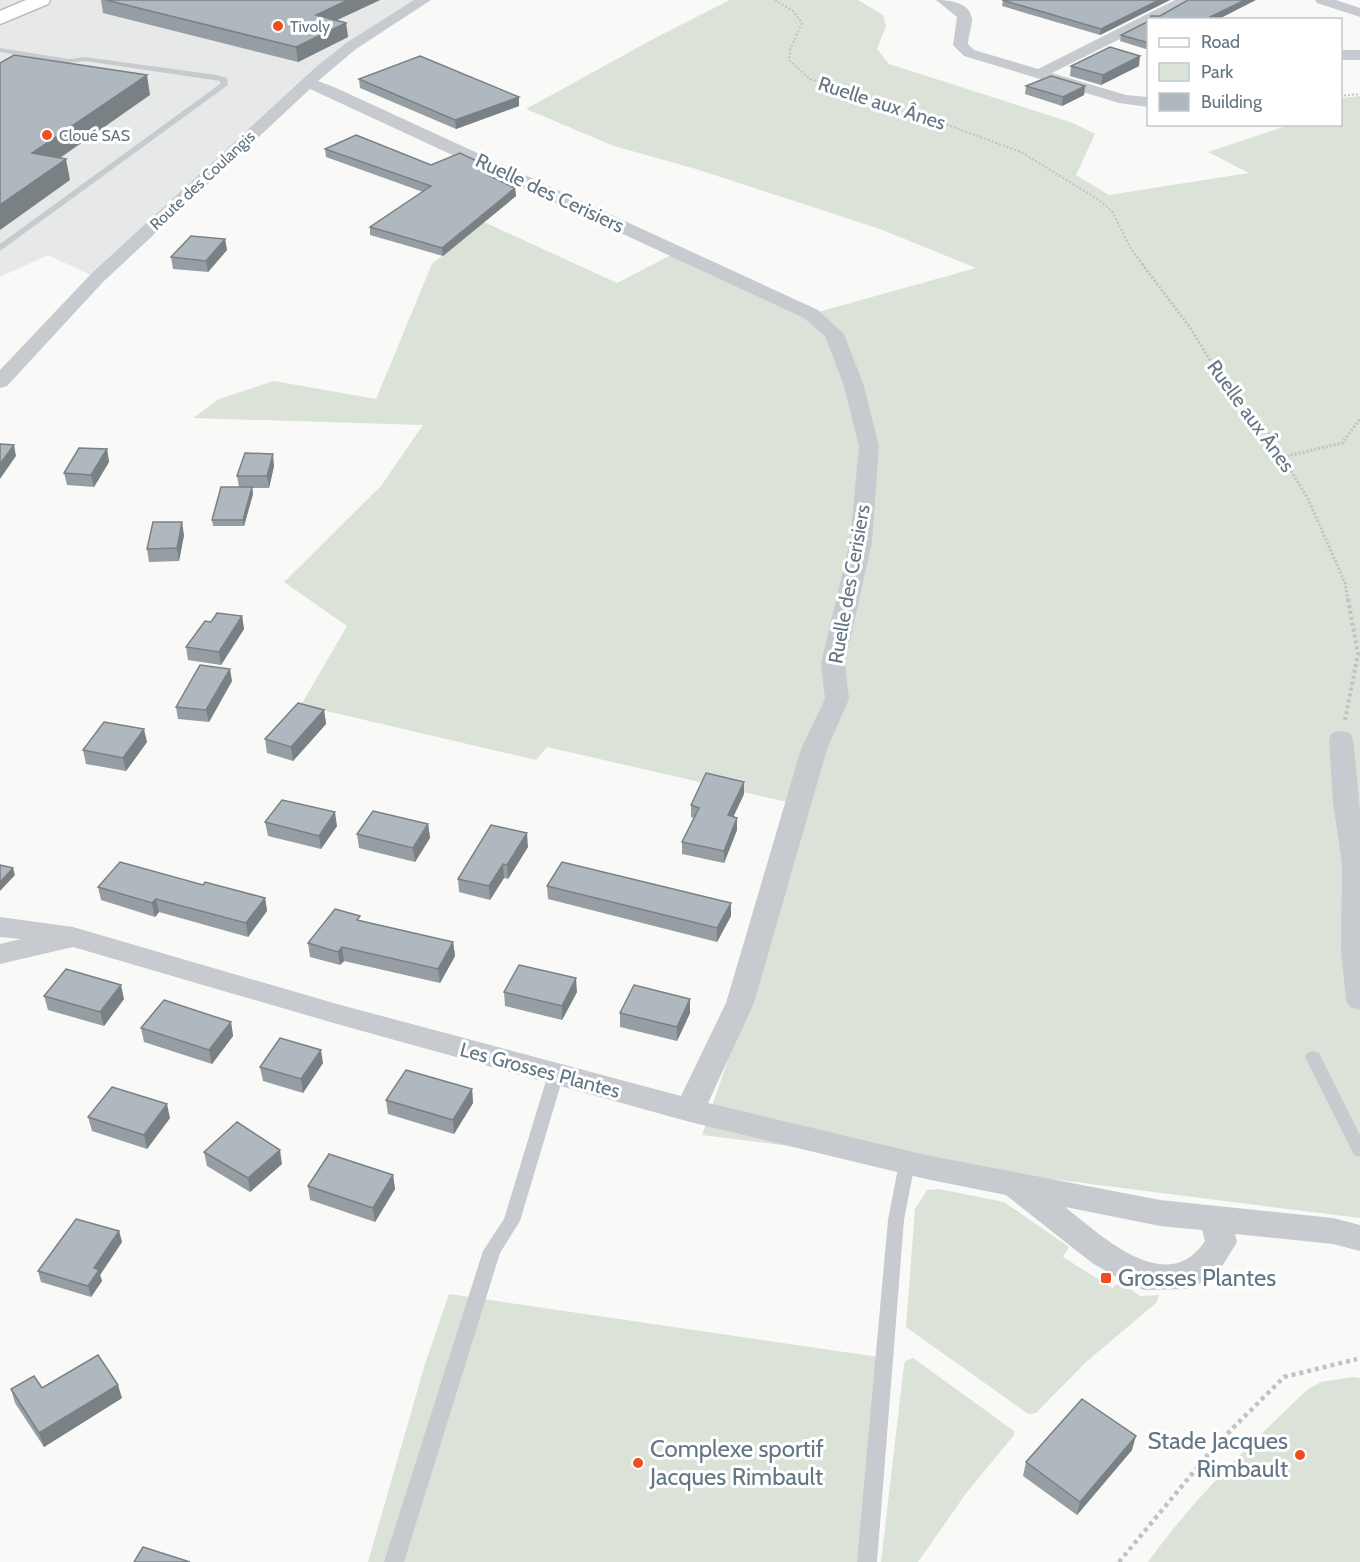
<svg xmlns="http://www.w3.org/2000/svg" width="1360" height="1562" viewBox="0 0 1360 1562" font-family="Cabin,sans-serif">
<style>
.built{fill:#e7e8e8}
.green{fill:#dbe2d7}
.lines{fill:none;stroke-linecap:round;stroke-linejoin:round}
.secondary-casing{stroke:#b9bfc3;stroke-width:3}
.path-far3{stroke:#c0c3c5;stroke-width:2;stroke-dasharray:2 2;stroke-linecap:butt}
.path-far2{stroke:#c0c3c5;stroke-width:3;stroke-dasharray:2 2;stroke-linecap:butt}
.path-far1{stroke:#c0c3c5;stroke-width:4;stroke-dasharray:3 3;stroke-linecap:butt}
.path{stroke:#c0c3c5;stroke-width:4.5;stroke-dasharray:4 4;stroke-linecap:butt}
.service{fill:#c7cbcf;fill-rule:evenodd}
.minor{fill:#c7cbcf;fill-rule:evenodd}
.secondary{fill:#fff;fill-rule:evenodd}
.wall{fill:#969ea3}
.shaded-wall{fill:#7a8185}
.building{fill:#afb8be;stroke:#7a8185;stroke-width:1.5}
.poi-dot{fill:#f04d20;stroke:#fff;stroke-width:2}
.labels{text-anchor:middle;stroke-width:6;stroke-linejoin:round;paint-order:stroke}
.far-poi-label{font-size:16px;fill:#627684;stroke:#fff;text-anchor:start}
.far-street-label{font-size:16px;fill:#627684;stroke:#fff}
.street-label{font-size:20px;fill:#627684;stroke:#fff}
.near-poi-label{font-size:24px;fill:#627684;stroke:#fff;text-anchor:start}
</style>
<rect width="100%" height="100%" fill="#f9f9f7"/>
<polygon class="built" points="0,0 424,0 351,46 97,278 48,255 0,277"/>
<g class="green">
<polygon points="730,0 858,0 883,15 886,26 877,49 889,64 1073,123 1095,134 1076,175 1109,195 1249,173 1208,152 1289,125 1340,124 1341,98 1360,96 1360,1218 702,1135 773,930 809,807 547,747 536,760 301,705 347,626 284,582 381,486 423,425 193,418 219,399 274,381 376,399 432,264 484,222 617,283 677,252 811,314 976,268 880,229 696,169 614,146 526,109 655,38"/>
<polygon points="939,1189 1004,1202 1069,1247 1063,1257 1112,1288 1120,1282 1140,1296 1159,1295 1156,1303 1086,1362 1036,1413 1028,1414 906,1327 915,1209 927,1190"/>
<polygon points="449,1294 892,1359 867,1562 368,1562 425,1364"/>
<polygon points="913,1358 1014,1431 1014,1435 967,1492 918,1562 881,1562 904,1365 905,1361"/>
<path d="M1353,1377L1360,1378V1562H1148C1194,1498 1250,1444 1307,1390L1321,1382Z"/>
</g>
<g class="lines">
<defs>
<polygon id="secondary" points="26,0 50,0 48,4 0,24 0,11"/>
</defs>
<use href="#secondary" class="secondary-casing"/>
<g class="path-far3">
<polyline points="775,0 793,11 802,23 790,50 789,60 810,79 896,106 1021,152 1096,198 1112,211 1131,249 1143,265"/>
<polyline points="1340,96 1360,94"/>
</g>
<g class="path-far2">
<polyline points="1142,264 1191,329 1234,399 1269,434 1308,499 1345,583 1348,600"/>
<polyline points="1283,457 1342,443 1360,419"/>
</g>
<polyline class="path-far1" points="1345,720 1358,654 1348,599"/>
<polyline class="path" points="1119,1562 1216,1445 1284,1377 1357,1359"/>
<g class="service">
<polygon points="0,48 69,59 85,57 217,75 227,78 228,85 0,251 0,244 220,84 220,81 85,61 69,63 0,52"/>
<polygon points="1313,1051 1319,1053 1360,1135 1360,1157 1354,1155 1305,1057 1307,1053"/>
<polygon points="556,1068 562,1070 564,1074 520,1221 500,1253 404,1562 384,1562 483,1251 504,1219 548,1074 550,1070"/>
<polygon points="907,1157 913,1158 915,1163 904,1220 877,1562 857,1562 888,1220 899,1163 901,1158"/>
</g>
<g class="minor">
<path d="M414,0H431L356,49L318,81L334,87L818,310L844,334L864,386L879,446L872,542L845,663L849,699L827,749L754,1003L708,1103L926,1155L1160,1200L1333,1218L1360,1225V1251L1333,1244L1235,1234L1237,1242L1218,1273L1197,1285L1185,1289L1144,1290L1132,1286L1092,1263L1006,1195L926,1179L690,1122L337,1024L73,947L0,964V944L21,939L0,937V917L73,927L337,1004L681,1096L726,1003L801,749L825,699L821,663L850,542L859,446L844,386L825,336L804,318L310,89L103,282L7,386L0,388V370L91,274L316,67L346,43ZM1065,1207L1160,1226L1202,1230L1205,1241C1167,1299 1101,1235 1065,1207Z"/>
<path d="M936,0C949,0 970,2 972,19C972,27 968,36 968,44L974,50L1038,69L1175,0H1193L1158,20H1148V25L1052,73L1126,95L1148,97V107L1119,103L964,56L953,45L957,17Z"/>
<polygon points="1315,0 1336,0 1360,8 1360,17 1317,3"/>
<rect x="1340" y="50" width="20" height="10"/>
<polygon points="1341,731 1350,733 1353,739 1360,810 1360,1010 1350,1007 1346,1000 1341,950 1342,864 1333,803 1329,739 1332,733"/>
</g>
<use href="#secondary" class="secondary"/>
</g>
<g class="wall">
<polygon points="101,0 380,0 337,20 346,23 348,37 298,62 103,13"/>
<polygon points="1003,0 1170,0 1100,35 1002,6"/>
<polygon points="1149,21 1149,50 1120,41 1121,35"/>
<polygon points="1071,66 1139,66 1101,85 1070,76"/>
<polygon points="359,79 519,97 519,106 456,129 360,88"/>
<polygon points="1026,86 1085,86 1084,95 1062,106 1025,94"/>
<polygon points="325,149 431,165 499,179 498,179 515,188 516,196 443,256 370,235 370,227 423,192 326,157"/>
<polygon points="225,239 227,250 208,272 173,269 171,257"/>
<polygon points="107,449 109,462 94,487 67,485 64,473"/>
<polygon points="274,466 269,488 252,488 253,494 244,526 213,526 212,520 239,487 237,476"/>
<polygon points="184,535 179,561 149,562 147,549"/>
<polygon points="242,616 244,629 221,665 188,660 186,647 211,622"/>
<polygon points="232,681 209,722 178,719 176,707"/>
<polygon points="324,710 326,724 293,761 267,753 265,739"/>
<polygon points="147,742 126,771 86,764 83,750"/>
<polygon points="744,782 744,794 733,817 737,818 737,830 724,863 682,854 682,842 694,818 691,817 691,805"/>
<polygon points="265,822 337,826 321,849 268,836"/>
<polygon points="428,824 430,838 415,862 359,848 357,834"/>
<polygon points="528,847 508,879 504,878 490,900 459,892 458,879"/>
<polygon points="203,885 265,898 267,911 248,937 159,912 155,917 101,900 98,887"/>
<polygon points="547,886 731,916 717,942 548,899"/>
<polygon points="361,921 453,942 455,956 440,983 344,961 340,965 310,957 308,943"/>
<polygon points="504,992 577,992 562,1020 505,1006"/>
<polygon points="44,996 124,999 104,1026 48,1010"/>
<polygon points="620,1013 690,1013 677,1041 620,1027"/>
<polygon points="231,1022 233,1036 212,1064 144,1042 141,1028"/>
<polygon points="323,1063 303,1093 263,1081 260,1067"/>
<polygon points="472,1089 473,1103 454,1134 388,1114 386,1100"/>
<polygon points="88,1117 170,1118 147,1149 92,1131"/>
<polygon points="204,1152 282,1164 250,1192 207,1166"/>
<polygon points="393,1175 395,1189 375,1222 310,1200 308,1186"/>
<polygon points="119,1231 122,1242 100,1275 102,1281 91,1297 41,1282 38,1271"/>
<polygon points="42,1388 122,1398 44,1447 15,1403 11,1389"/>
<polygon points="1132,1450 1077,1515 1023,1476 1026,1462"/>
</g>
<g class="shaded-wall">
<polygon points="348,0 380,0 318,29 316,15"/>
<polygon points="1159,0 1170,0 1100,35 1101,29"/>
<polygon points="1245,0 1256,0 1217,20 1210,20 1210,17"/>
<polygon points="346,23 348,37 298,62 296,47"/>
<polygon points="1140,56 1139,66 1101,85 1103,75"/>
<polygon points="147,75 150,95 37,174 32,153"/>
<polygon points="1085,86 1084,95 1062,106 1063,97"/>
<polygon points="519,97 519,106 456,129 455,120"/>
<polygon points="66,159 70,180 0,230 0,205"/>
<polygon points="498,171 499,179 489,183 488,175"/>
<polygon points="515,188 516,196 443,256 442,248"/>
<polygon points="225,239 227,250 208,272 206,261"/>
<polygon points="14,445 16,456 0,479 0,464"/>
<polygon points="107,449 109,462 94,487 91,475"/>
<polygon points="273,454 274,466 269,488 267,476"/>
<polygon points="252,487 253,494 244,526 243,520"/>
<polygon points="182,522 184,535 179,561 177,548"/>
<polygon points="242,616 244,629 221,665 219,652"/>
<polygon points="230,669 232,681 209,722 206,710"/>
<polygon points="324,710 326,724 293,761 291,747"/>
<polygon points="144,729 147,742 126,771 123,758"/>
<polygon points="744,782 744,794 728,828 728,815"/>
<polygon points="335,812 337,826 321,849 319,836"/>
<polygon points="737,818 737,830 724,863 724,851"/>
<polygon points="428,824 430,838 415,862 413,848"/>
<polygon points="527,833 528,847 508,879 507,865"/>
<polygon points="503,864 504,878 490,900 489,886"/>
<polygon points="13,868 15,875 0,891 0,882"/>
<polygon points="265,898 267,911 248,937 246,923"/>
<polygon points="156,899 159,912 155,917 152,903"/>
<polygon points="731,903 731,916 717,942 717,928"/>
<polygon points="453,942 455,956 440,983 438,969"/>
<polygon points="342,947 344,961 340,965 338,952"/>
<polygon points="576,978 577,992 562,1020 562,1006"/>
<polygon points="121,985 124,999 104,1026 100,1012"/>
<polygon points="690,999 690,1013 677,1041 677,1027"/>
<polygon points="231,1022 233,1036 212,1064 209,1050"/>
<polygon points="321,1050 323,1063 303,1093 301,1079"/>
<polygon points="472,1089 473,1103 454,1134 453,1120"/>
<polygon points="167,1104 170,1118 147,1149 144,1135"/>
<polygon points="280,1150 282,1164 250,1192 248,1178"/>
<polygon points="393,1175 395,1189 375,1222 373,1208"/>
<polygon points="119,1231 122,1242 100,1275 102,1281 91,1297 88,1286 94,1268"/>
<polygon points="118,1385 122,1398 44,1447 39,1433"/>
<polygon points="1136,1436 1132,1450 1077,1515 1080,1502"/>
</g>
<g class="building">
<polygon points="106,0 348,0 316,15 346,23 296,47"/>
<polygon points="1002,0 1159,0 1101,29"/>
<polygon points="1188,0 1245,0 1210,17 1212,19 1211,20 1150,20 1151,16 1160,16"/>
<polygon points="1149,21 1149,43 1121,35"/>
<polygon points="1110,47 1140,56 1103,75 1071,66"/>
<polygon points="14,55 147,75 32,153 66,159 0,205 0,63"/>
<polygon points="420,56 519,97 455,120 359,79"/>
<polygon points="1051,76 1085,86 1063,97 1026,86"/>
<polygon points="356,135 431,165 460,153 498,171 488,175 515,188 442,248 370,227 431,186 325,149"/>
<polygon points="191,236 225,239 206,261 171,257"/>
<polygon points="0,444 14,445 0,464"/>
<polygon points="79,448 107,449 91,475 64,473"/>
<polygon points="245,453 273,454 267,476 237,476"/>
<polygon points="221,487 252,487 243,520 212,520"/>
<polygon points="153,522 182,522 177,548 147,549"/>
<polygon points="217,613 242,616 219,652 186,647 205,621 211,622"/>
<polygon points="200,665 230,669 206,710 176,707"/>
<polygon points="298,703 324,710 291,747 265,739"/>
<polygon points="104,722 144,729 123,758 83,750"/>
<polygon points="706,773 744,782 728,815 737,818 724,851 682,842 699,808 691,805"/>
<polygon points="282,800 335,812 319,836 265,822"/>
<polygon points="373,811 428,824 413,848 357,834"/>
<polygon points="491,825 527,833 507,865 503,864 489,886 458,879"/>
<polygon points="120,862 203,885 205,882 265,898 246,923 156,899 152,903 98,887"/>
<polygon points="562,862 731,903 717,928 547,886"/>
<polygon points="0,865 13,868 0,882"/>
<polygon points="335,909 360,916 357,920 453,942 438,969 342,947 338,952 308,943"/>
<polygon points="519,965 576,978 562,1006 504,992"/>
<polygon points="66,969 121,985 100,1012 44,996"/>
<polygon points="634,985 690,999 677,1027 620,1013"/>
<polygon points="164,1000 231,1022 209,1050 141,1028"/>
<polygon points="280,1038 321,1050 301,1079 260,1067"/>
<polygon points="406,1070 472,1089 453,1120 386,1100"/>
<polygon points="112,1087 167,1104 144,1135 88,1117"/>
<polygon points="237,1122 280,1150 248,1178 204,1152"/>
<polygon points="329,1154 393,1175 373,1208 308,1186"/>
<polygon points="76,1219 119,1231 94,1268 99,1270 88,1286 38,1271"/>
<polygon points="98,1355 118,1385 39,1433 11,1389 34,1376 42,1388"/>
<polygon points="1082,1399 1136,1436 1080,1502 1026,1462"/>
<polygon points="143,1547 190,1562 134,1562"/>
</g>
<g class="poi-dot">
<circle cx="278" cy="26" r="6"/>
<circle cx="47" cy="135" r="6"/>
<rect x="1100" y="1272" width="12" height="12" rx="3"/>
<circle cx="1300" cy="1455" r="6"/>
<circle cx="638" cy="1463" r="6"/>
</g>
<g class="labels">
<g class="far-poi-label">
<text x="290" y="32">Tivoly</text>
<text x="59" y="141">Cloué SAS</text>
</g>
<g class="far-street-label">
<text transform="translate(202 180) rotate(-43)" y="6">Route des Coulangis</text>
</g>
<g class="street-label">
<text transform="translate(882 103) rotate(18)" y="7">Ruelle aux Ânes</text>
<text transform="translate(550 193) rotate(25)" y="7">Ruelle des Cerisiers</text>
<text transform="translate(1251 416) rotate(54)" y="7">Ruelle aux Ânes</text>
<text transform="translate(849 584) rotate(-80)" y="7">Ruelle des Cerisiers</text>
<text transform="translate(540 1070) rotate(15)" y="7">Les Grosses Plantes</text>
</g>
<g class="near-poi-label">
<text x="1118" y="1286">Grosses Plantes</text>
<text x="1288" y="1449" text-anchor="end">Stade Jacques<tspan x="1288" dy="28">Rimbault</tspan></text>
<text x="650" y="1457">Complexe sportif<tspan x="650" dy="28">Jacques Rimbault</tspan></text>
</g>
</g>
<rect x="1147" y="18" width="195" height="108" fill="#ffffff" stroke="#c0c8ce" stroke-width="1.5"/>
<rect x="1159" y="38" width="30" height="9" fill="#ffffff" stroke="#c0c8ce" stroke-width="1.5"/>
<text x="1201" y="48" font-size="18" fill="#627684">Road</text>
<rect x="1159" y="63" width="30" height="18" fill="#dbe2d7" stroke="#c0c8ce" stroke-width="1.5"/>
<text x="1201" y="78" font-size="18" fill="#627684">Park</text>
<rect x="1159" y="93" width="30" height="18" fill="#afb8be" stroke="#c0c8ce" stroke-width="1.5"/>
<text x="1201" y="108" font-size="18" fill="#627684">Building</text>
</svg>
